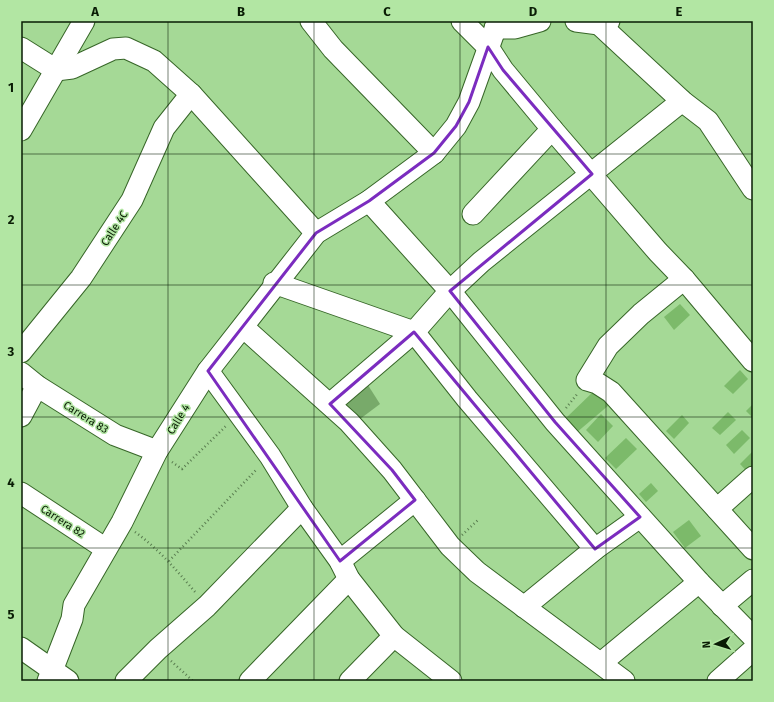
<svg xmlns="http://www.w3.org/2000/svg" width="774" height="702" viewBox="0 0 774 702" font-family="'Fira Sans',sans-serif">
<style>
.green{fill:#78aa6a}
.building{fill:#7cba6a}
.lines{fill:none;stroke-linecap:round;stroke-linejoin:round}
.minor-casing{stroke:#376628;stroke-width:23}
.path{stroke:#597d4f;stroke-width:2.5;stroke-dasharray:1 3;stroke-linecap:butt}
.minor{stroke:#fff;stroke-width:21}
.marked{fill:none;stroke:#7b2cbf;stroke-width:3;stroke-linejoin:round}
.grid{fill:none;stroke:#091c04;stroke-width:1;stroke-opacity:0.55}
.labels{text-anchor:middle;stroke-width:3;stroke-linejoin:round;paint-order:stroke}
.street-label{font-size:11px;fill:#091c04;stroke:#b2e6a3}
.neatline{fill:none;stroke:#091c04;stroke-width:1.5}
.grid-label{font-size:13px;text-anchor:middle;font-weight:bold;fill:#091c04}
</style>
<rect width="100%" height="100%" fill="#a5d996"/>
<polygon class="green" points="366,382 380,404 356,422 339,405"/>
<g class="building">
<polygon points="680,304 690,315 674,330 664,317"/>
<polygon points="740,370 748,379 733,394 724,386"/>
<polygon points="595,390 609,405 576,433 566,418"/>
<polygon points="753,404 753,418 746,411"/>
<polygon points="728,412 736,420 720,435 712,428"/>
<polygon points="601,414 613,426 598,442 586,430"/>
<polygon points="682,415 689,423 674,439 666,431"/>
<polygon points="742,430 750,438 734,454 726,445"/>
<polygon points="626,438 637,449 616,469 605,458"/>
<polygon points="753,451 753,475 752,477 740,464"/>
<polygon points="651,483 658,491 646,502 639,494"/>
<polygon points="689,520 701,536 685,548 673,532"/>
</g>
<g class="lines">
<defs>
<g id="minor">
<polyline points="311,21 333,49 434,153"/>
<polyline points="462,21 488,47 503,70 552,129 658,252 684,279 753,361"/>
<polyline points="576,21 599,24 609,21"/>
<polyline points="599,24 682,101 708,121 753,189"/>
<polyline points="495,28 515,28 540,21"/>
<polyline points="21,48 56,70 72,68 113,49 126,48 154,61 191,94 316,233"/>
<polyline points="21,130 84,21"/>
<polyline points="369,201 450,291 555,422 699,582 753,637"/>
<polyline points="473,214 552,129"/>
<polyline points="684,279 641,314 608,346 587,380 597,383 611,392 753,549"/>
<polyline points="274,283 414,332 467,399 595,549"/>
<polyline points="243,327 349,422 392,470 450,546 477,572 624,681"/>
<polyline points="21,352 81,278 132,200 164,128 191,94"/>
<polyline points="208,371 270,456 302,508 340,561 349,579 394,636 451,681"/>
<polyline points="21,373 37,386 115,435 157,451"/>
<polyline points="330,404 414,332 450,291 481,262 682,101"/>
<polyline points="21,416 37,386"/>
<polyline points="21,493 106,549"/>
<polyline points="717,509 753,477"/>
<polyline points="340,561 415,500"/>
<polyline points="722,606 753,580"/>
<polyline points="524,607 595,549 640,517"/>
<polyline points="21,648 68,681"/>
<polyline points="601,663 699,582"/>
<polyline points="48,681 72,619 74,605 122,522 157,451 208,371 316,233 369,201 434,153 456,126 469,102 498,21"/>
<polyline points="126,681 158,649 207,606 302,508"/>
<polyline points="250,681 349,579"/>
<polyline points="350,681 394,636"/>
<polyline points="718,681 753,650"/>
</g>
</defs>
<use href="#minor" class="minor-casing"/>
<g class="path">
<polyline points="566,408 578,393"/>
<polyline points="172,462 182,469 227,425"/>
<path d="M135,532C159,549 177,571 196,593"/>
<polyline points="462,535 479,519"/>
<polyline points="169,561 257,469"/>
<polyline points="171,661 193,681"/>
</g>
<use href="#minor" class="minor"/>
</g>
<path class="marked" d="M488,47L503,70L592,174L450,291L555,422L640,517L595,549L414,332L330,404L392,470L415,500L340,561L208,371L316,233L369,201L434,153L456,126L469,102Z"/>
<path class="grid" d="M168,21V681M314,21V681M460,21V681M606,21V681M21,154H753M21,285H753M21,417H753M21,548H753"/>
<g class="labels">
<g class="street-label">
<text transform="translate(114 228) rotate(-57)" y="4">Calle 4C</text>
<text transform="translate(86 417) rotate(32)" y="4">Carrera 83</text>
<text transform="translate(178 419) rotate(-58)" y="4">Calle 4</text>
<text transform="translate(63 521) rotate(33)" y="4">Carrera 82</text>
</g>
</g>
<rect width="774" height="702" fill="none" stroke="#b2e6a3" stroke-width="44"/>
<g transform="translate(716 644) rotate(266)" stroke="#b2e6a3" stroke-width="3" paint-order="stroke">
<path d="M0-3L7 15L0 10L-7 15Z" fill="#091c04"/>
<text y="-6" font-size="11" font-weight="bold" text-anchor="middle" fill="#091c04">N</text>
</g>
<rect x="22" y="22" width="730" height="658" class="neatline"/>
<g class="grid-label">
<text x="95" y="16">A</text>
<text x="241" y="16">B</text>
<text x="387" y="16">C</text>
<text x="533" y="16">D</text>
<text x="679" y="16">E</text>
<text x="11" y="92">1</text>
<text x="11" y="224">2</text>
<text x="11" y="356">3</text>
<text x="11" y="487">4</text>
<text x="11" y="619">5</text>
</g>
</svg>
